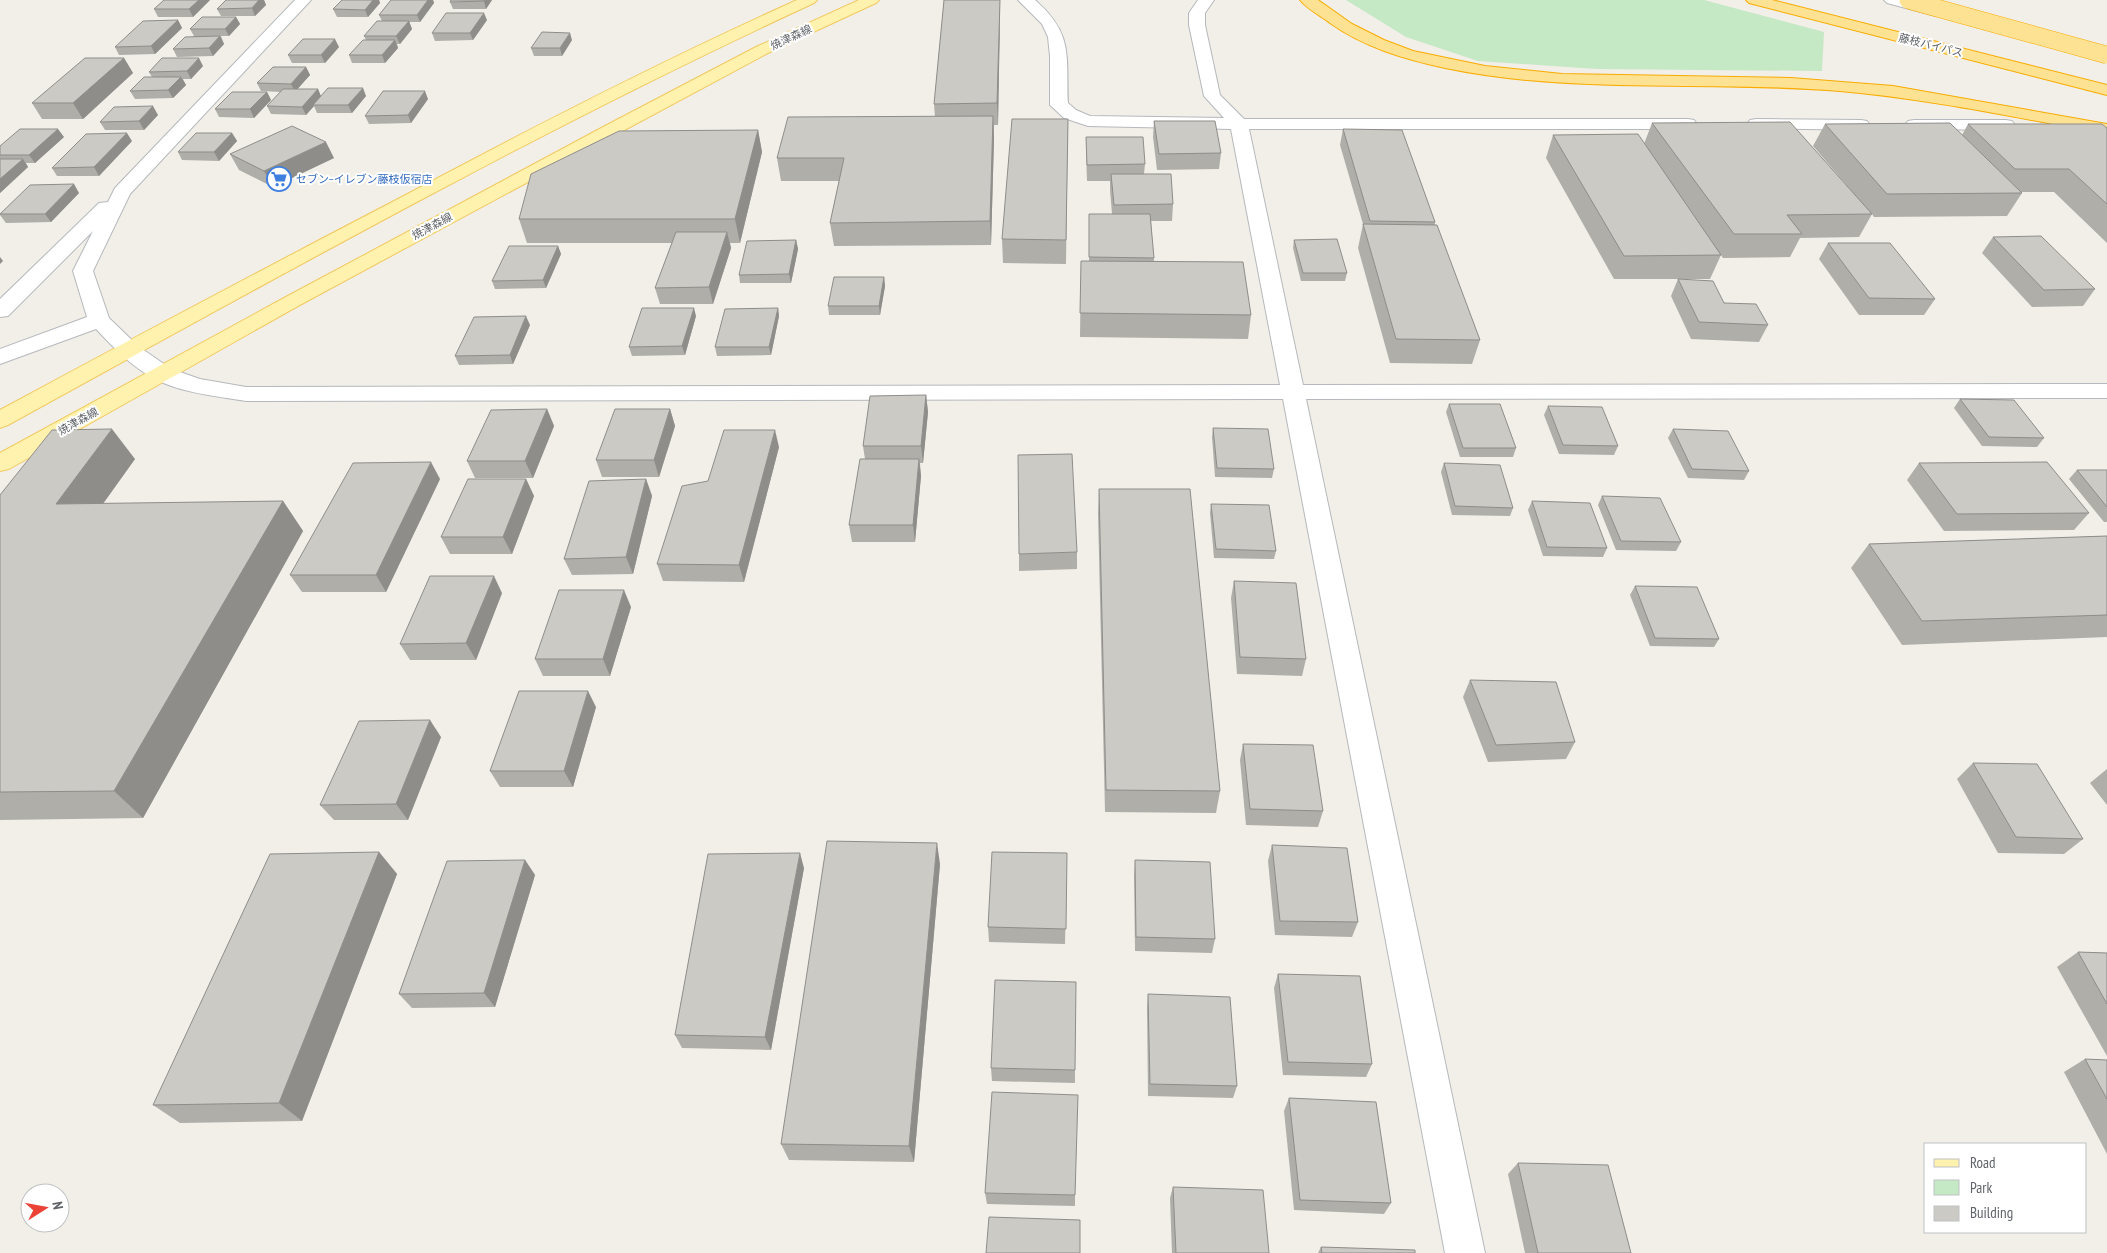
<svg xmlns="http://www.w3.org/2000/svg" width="2107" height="1253" viewBox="0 0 2107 1253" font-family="'PT Sans Narrow','Noto Sans JP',sans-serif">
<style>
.green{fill:#c5e8c5}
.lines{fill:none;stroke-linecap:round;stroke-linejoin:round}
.minor-casing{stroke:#b5b8bc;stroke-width:2}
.primary-casing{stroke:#f2c960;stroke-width:2}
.motorway-casing{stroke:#f9ab00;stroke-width:2}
.minor{fill:#fff;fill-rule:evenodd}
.primary{fill:#fff2af;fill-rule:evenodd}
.motorway{fill:#fde293;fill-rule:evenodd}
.motorway-bridge-casing{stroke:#f9ab00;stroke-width:18;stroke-linecap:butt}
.motorway-bridge{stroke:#fde293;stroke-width:17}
.wall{fill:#afaea9}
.shaded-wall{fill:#8f8d8a}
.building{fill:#cccac5;stroke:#8f8d8a}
.labels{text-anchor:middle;stroke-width:4;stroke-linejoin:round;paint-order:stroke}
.far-street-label{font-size:11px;fill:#5f6368;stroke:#fff}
.far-shop-label{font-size:11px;fill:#366cbe;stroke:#fff;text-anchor:start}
</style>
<rect width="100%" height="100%" fill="#f1efe8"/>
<polygon class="green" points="1346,0 1704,0 1824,32 1822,71 1597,69 1478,61 1406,37"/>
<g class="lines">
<defs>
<g id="minor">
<path d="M295,0H311L130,194L93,271L109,318L138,346L171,369L200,379L246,387L1280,385L1231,129L1088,126L1064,118L1050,105V56L1048,37L1042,24L1018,0H1035C1074,34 1066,56 1068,103L1076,110L1090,116L1224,118L1204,96L1189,25V13L1198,0H1214L1205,13V25L1220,95L1244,119H1688L1694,120L1697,124L1694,128L1688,129H1249L1303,385L2107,384V398L1306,399L1485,1253H1445L1283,399L246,401C216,396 182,393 155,379C132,367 113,347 96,329L0,364V349L87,317L73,271L93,231L8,316L0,317V299L99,203L108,202L115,188Z"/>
<polygon points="1884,0 1910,0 1941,8 1944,11 1941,14 1936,16 1887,3"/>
<polygon points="1756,119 1861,120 1867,121 1870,125 1867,129 1861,130 1750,128 1747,124 1750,120"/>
<polygon points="1914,120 2006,120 2012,121 2015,125 2012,129 2006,130 1908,129 1905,125 1908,121"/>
</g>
<g id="primary">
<path d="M797,0H817L814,3C539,130 274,279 8,425L0,428V410C132,339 265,268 398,199C529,129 661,61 797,0Z"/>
<polygon points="859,0 879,0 876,3 768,53 617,134 298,306 9,469 0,471 0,453 284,298 605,126 756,47"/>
</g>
<g id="motorway">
<path d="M1300,0H1318L1352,24L1384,40L1413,51L1485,66L1562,74L1791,78L1893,86L2107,124V134C2018,118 1930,99 1840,91C1708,80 1575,95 1445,68C1405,59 1365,48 1330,23C1321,16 1307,9 1300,0Z"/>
<polygon points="1746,0 1772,0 2107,85 2107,95 1749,3"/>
</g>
</defs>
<use href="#minor" class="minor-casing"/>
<use href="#primary" class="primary-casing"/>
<use href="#motorway" class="motorway-casing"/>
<use href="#minor" class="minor"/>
<use href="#primary" class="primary"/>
<use href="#motorway" class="motorway"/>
<defs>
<polyline id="motorway-bridge" points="1908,0 2107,55"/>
</defs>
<use href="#motorway-bridge" class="motorway-bridge-casing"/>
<use href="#motorway-bridge" class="motorway-bridge"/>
</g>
<g class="wall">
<polygon points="164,0 210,0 193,17 158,17 154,9"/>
<polygon points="226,0 264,0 266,5 255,16 221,16 217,9"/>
<polygon points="342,0 379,0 380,3 368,17 337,17 333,9"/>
<polygon points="391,0 433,0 434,3 420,22 409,22 412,29 400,44 397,44 398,48 385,63 352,63 349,55 366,40 364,36 382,21 379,15"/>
<polygon points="492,0 486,9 453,9 450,2"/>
<polygon points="944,0 1000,0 1000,14 998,125 994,125 994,139 991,245 834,246 830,223 839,181 781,181 777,158 935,117 934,104"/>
<polygon points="236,17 240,24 229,36 221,36 224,44 213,56 177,57 173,49 194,36 190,29"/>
<polygon points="178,20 182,28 155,54 119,55 115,47"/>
<polygon points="487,20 473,40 435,41 432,33"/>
<polygon points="572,40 562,56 534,56 531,48"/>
<polygon points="339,47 325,63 292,63 288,55"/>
<polygon points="124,58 133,73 83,119 42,119 32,103"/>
<polygon points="203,66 191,79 183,79 186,85 173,98 135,99 130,91 152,77 149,72"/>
<polygon points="306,67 310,75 297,89 318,89 321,96 366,96 352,113 317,113 314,106 306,115 271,114 267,106 281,92 261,91 257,83"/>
<polygon points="267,92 271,100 254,118 219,117 215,109"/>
<polygon points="428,99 411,123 369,124 365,116"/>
<polygon points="158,115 144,130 105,130 100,122"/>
<polygon points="1068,119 1066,264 1003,263 1002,239"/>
<polygon points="1154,121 1221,153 1219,169 1157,170 1153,137"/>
<polygon points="1652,123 1850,189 1813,146 1825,124 1962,135 1968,124 2107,128 2107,243 2054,192 2021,192 2022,193 2007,216 1874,217 1872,214 1859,237 1800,238 1790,257 1723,258 1721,255 1710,279 1614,279 1546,158 1553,135 1644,144"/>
<polygon points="1343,129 1435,222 1435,225 1480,340 1472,364 1390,363 1358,248 1363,224 1340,145"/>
<polygon points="758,130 762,152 740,243 730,243 731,248 713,304 660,304 655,288 672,243 527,243 519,219"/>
<polygon points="232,133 237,141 219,161 182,160 178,152"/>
<polygon points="64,137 35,163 26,163 28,167 0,193 0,146"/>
<polygon points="1086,137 1145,164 1144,174 1173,204 1172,221 1151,221 1154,261 1251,315 1248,339 1080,337 1081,261 1089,261 1089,214 1112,214 1110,190 1110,181 1087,181 1086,153"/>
<polygon points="132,141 99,176 57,176 52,168"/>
<polygon points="230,154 334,158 273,187 239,170"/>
<polygon points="79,193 51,222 6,223 0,215 0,214"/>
<polygon points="1993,237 2095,289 2083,306 2032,307 1982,253"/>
<polygon points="796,240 798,249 791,283 740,283 739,275"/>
<polygon points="1294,240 1347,273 1345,281 1301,281 1293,248"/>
<polygon points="1828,243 1935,299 1924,315 1859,315 1819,259"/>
<polygon points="558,246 561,254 546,288 495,289 492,281"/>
<polygon points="884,277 885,286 880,315 829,315 828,306"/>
<polygon points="1678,279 1768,325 1759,342 1691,339 1671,296"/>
<polygon points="778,308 779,316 771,355 717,356 715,347"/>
<polygon points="696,316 685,355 632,356 629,347"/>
<polygon points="530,325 513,364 459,365 455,356"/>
<polygon points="926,395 928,412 923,463 920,463 921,476 915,542 852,542 849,525 865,459 863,446"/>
<polygon points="1960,399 2044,438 2037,447 1982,446 1954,408"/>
<polygon points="1449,404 1516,448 1513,457 1460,457 1446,412"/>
<polygon points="1548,406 1618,446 1614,455 1559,454 1544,415"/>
<polygon points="547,409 554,426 533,478 475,478 467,461"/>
<polygon points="670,409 675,426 659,477 602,477 596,460"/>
<polygon points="1213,428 1274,469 1272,478 1215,477 1212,437"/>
<polygon points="1673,429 1749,471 1744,480 1688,478 1668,438"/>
<polygon points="779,447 744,582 663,581 657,564"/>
<polygon points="135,459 103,504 283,501 303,531 143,818 0,820 0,495"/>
<polygon points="1444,463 1513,508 1510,516 1452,515 1441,472"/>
<polygon points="1919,463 2089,513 2074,530 1944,531 1907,480"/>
<polygon points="2077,470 2107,470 2107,522 2104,522 2069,479"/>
<polygon points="440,479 386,592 302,592 290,575"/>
<polygon points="526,479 534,496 512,554 450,554 441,537"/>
<polygon points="646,479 652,496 633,574 572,575 564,559"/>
<polygon points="1099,489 1220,791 1216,813 1105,812 1098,513"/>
<polygon points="1602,496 1681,542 1676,551 1616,550 1598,505"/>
<polygon points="1532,501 1607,548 1603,557 1543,556 1528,510"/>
<polygon points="1211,504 1276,551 1274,559 1214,558 1210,513"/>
<polygon points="2107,536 2107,637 1902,645 1851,568 1869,544"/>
<polygon points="1077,552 1077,569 1019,571 1019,554"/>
<polygon points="1234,581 1306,659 1302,676 1237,674 1231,598"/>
<polygon points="1635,586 1719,639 1714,647 1650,646 1630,595"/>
<polygon points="502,593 476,660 410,660 400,644"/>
<polygon points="631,607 610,676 543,676 535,659"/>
<polygon points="1470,680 1575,742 1566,759 1488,762 1463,697"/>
<polygon points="596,707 573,787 500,787 490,771"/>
<polygon points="441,737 408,820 334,820 320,805"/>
<polygon points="1243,744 1323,811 1318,827 1246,825 1240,760"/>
<polygon points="1973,763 2083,839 2064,854 1998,853 1957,779"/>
<polygon points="2107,769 2107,805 2090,783"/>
<polygon points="1272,845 1358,922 1352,937 1275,935 1268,861"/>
<polygon points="379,852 397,874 302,1121 180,1123 153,1105"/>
<polygon points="1067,853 1065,944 989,942 988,927"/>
<polygon points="525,860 535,875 495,1007 412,1008 399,994"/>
<polygon points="1135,860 1215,939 1212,953 1135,951 1134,875"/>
<polygon points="940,864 914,1162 789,1160 781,1144"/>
<polygon points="804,868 771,1050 682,1048 675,1035"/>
<polygon points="2078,952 2107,953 2107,1056 2057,967"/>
<polygon points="1278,974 1372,1064 1366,1077 1283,1075 1274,988"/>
<polygon points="1148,994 1237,1086 1233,1098 1148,1096 1147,1007"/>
<polygon points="2085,1059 2107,1060 2107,1154 2064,1072"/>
<polygon points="991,1068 1075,1070 1075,1083 992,1081"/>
<polygon points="1289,1098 1391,1203 1384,1214 1294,1210 1284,1111"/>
<polygon points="1518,1163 1631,1253 1525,1253 1508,1174"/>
<polygon points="1173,1187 1269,1253 1172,1253 1170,1198"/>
<polygon points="985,1193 1075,1195 1075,1206 987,1204"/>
<polygon points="1321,1247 1415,1253 1318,1253"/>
</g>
<g class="shaded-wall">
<polygon points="199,0 210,0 193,17 189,9"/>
<polygon points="259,0 264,0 266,5 255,16 252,8"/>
<polygon points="373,0 379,0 380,3 368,17 365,10"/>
<polygon points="428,0 433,0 434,3 420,22 417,15"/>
<polygon points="485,0 492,0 486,9 484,1"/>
<polygon points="1000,0 1000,14 998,125 997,103"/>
<polygon points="484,13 487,20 473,40 470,33"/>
<polygon points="236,17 240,24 229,36 225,29"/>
<polygon points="178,20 182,28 155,54 151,46"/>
<polygon points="409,21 412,29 400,44 396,36"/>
<polygon points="570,33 572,40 562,56 560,48"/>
<polygon points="220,36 224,44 213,56 209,48"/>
<polygon points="335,39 339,47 325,63 321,55"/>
<polygon points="395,40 398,48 385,63 382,55"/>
<polygon points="124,58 133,73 83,119 73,103"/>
<polygon points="199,58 203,66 191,79 187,71"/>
<polygon points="306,67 310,75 295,92 291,84"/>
<polygon points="181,77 186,85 173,98 168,90"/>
<polygon points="363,88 366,96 352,113 348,105"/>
<polygon points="318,89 321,97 313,105 314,106 306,115 302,107"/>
<polygon points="425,91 428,99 411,123 408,115"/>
<polygon points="267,92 271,100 254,118 250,109"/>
<polygon points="153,106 158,115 144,130 139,121"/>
<polygon points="993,116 994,139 991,245 990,221"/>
<polygon points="58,129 64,137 35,163 29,155"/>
<polygon points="758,130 762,152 740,243 735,219"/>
<polygon points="127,133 132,141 99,176 94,167"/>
<polygon points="232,133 237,141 219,161 214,152"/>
<polygon points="326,142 334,158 273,187 264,171"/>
<polygon points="23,159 28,167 0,193 0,179"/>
<polygon points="74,184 79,193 51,222 45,214"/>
<polygon points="727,232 731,248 713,304 709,287"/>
<polygon points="796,240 798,249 791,283 789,274"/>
<polygon points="558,246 561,254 546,288 543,280"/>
<polygon points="0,257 3,261 0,264"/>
<polygon points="884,277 885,286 880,315 879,306"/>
<polygon points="694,308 696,316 685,355 682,346"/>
<polygon points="778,308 779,316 771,355 769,347"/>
<polygon points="526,316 530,325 513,364 510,355"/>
<polygon points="926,395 928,412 923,463 921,446"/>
<polygon points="547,409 554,426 533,478 525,461"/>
<polygon points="670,409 675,426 659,477 654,460"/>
<polygon points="112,429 135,459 81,534 56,504"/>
<polygon points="775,430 779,447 744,582 739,565"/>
<polygon points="919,459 921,476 915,542 913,525"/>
<polygon points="431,462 440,479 386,592 376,575"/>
<polygon points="526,479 534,496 512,554 503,537"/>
<polygon points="646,479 652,496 633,574 626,557"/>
<polygon points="283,501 303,531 143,818 114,791"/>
<polygon points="494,576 502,593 476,660 466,643"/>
<polygon points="624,590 631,607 610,676 603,659"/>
<polygon points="588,691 596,707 573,787 564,771"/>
<polygon points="430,720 441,737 408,820 396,804"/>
<polygon points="937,843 940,864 914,1162 909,1146"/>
<polygon points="379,852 397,874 302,1121 279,1103"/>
<polygon points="800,853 804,868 771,1050 765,1037"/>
<polygon points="525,860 535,875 495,1007 484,993"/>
</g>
<g class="building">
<polygon points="164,0 199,0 189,9 154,9"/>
<polygon points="226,0 259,0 252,8 217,9"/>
<polygon points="342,0 373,0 365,10 333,9"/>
<polygon points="391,0 428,0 417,15 379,15"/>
<polygon points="451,0 485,0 484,1 450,2"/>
<polygon points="944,0 1000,0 997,103 934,104"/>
<polygon points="446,13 484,13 470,33 432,33"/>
<polygon points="202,17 236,17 225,29 190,29"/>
<polygon points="178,20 151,46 115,47 143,21"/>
<polygon points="377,21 409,21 396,36 364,36"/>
<polygon points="542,32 570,33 560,48 531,48"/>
<polygon points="220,36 209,48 173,49 185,37"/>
<polygon points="303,39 335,39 321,55 288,55"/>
<polygon points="363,40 395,40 382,55 349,55"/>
<polygon points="85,58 124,58 73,103 32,103"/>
<polygon points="162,58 199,58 187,71 149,72"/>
<polygon points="273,67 306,67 291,84 257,83"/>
<polygon points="144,77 181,77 168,90 130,91"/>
<polygon points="328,88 363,88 348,105 313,105"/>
<polygon points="283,89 318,89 302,107 267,106"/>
<polygon points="383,91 425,91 408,115 365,116"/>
<polygon points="232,92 267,92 250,109 215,109"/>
<polygon points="153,106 139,121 100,122 114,107"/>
<polygon points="993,116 990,221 830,223 844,158 777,158 788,117"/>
<polygon points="1012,119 1068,119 1066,240 1002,239"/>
<polygon points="1154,121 1215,121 1221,153 1159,154"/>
<polygon points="1790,122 1872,214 1787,215 1802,234 1734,234 1652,123"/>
<polygon points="1950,123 2022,193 1887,194 1825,124"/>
<polygon points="1968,124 2102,124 2107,128 2107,204 2069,169 2015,169"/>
<polygon points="292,126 326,142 264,171 230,154"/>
<polygon points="20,129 58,129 29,155 0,155 0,146"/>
<polygon points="1343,129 1402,130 1435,222 1370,221"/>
<polygon points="758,130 735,219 519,219 531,174 619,131"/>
<polygon points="127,133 94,167 52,168 86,134"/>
<polygon points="196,133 232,133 214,152 178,152"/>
<polygon points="1638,134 1721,255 1624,256 1553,135"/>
<polygon points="1086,137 1143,137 1145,164 1087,165"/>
<polygon points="0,159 23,159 0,179"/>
<polygon points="1111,174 1171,174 1173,204 1114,205"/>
<polygon points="74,184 45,214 0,214 30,185"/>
<polygon points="1089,214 1150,214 1154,258 1089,257"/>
<polygon points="1363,224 1437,225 1480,340 1396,339"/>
<polygon points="676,232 727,232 709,287 655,288"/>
<polygon points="2041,236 2095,289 2044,290 1993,237"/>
<polygon points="1337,239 1347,273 1303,273 1294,240"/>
<polygon points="796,240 789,274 739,275 747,241"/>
<polygon points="1828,243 1890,243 1935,299 1869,298"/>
<polygon points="509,246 558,246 543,280 492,281"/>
<polygon points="1081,261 1243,262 1251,315 1080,313"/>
<polygon points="834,277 884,277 879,306 828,306"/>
<polygon points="1678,279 1713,281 1724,303 1756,304 1768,325 1699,322"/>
<polygon points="642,308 694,308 682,346 629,347"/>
<polygon points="778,308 769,347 715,347 725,309"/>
<polygon points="526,316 510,355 455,356 474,317"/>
<polygon points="926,395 921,446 863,446 870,396"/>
<polygon points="1960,399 2014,400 2044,438 1989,437"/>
<polygon points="1449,404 1500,404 1516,448 1463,448"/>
<polygon points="1548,406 1602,407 1618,446 1563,445"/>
<polygon points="547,409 525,461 467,461 491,410"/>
<polygon points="615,409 670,409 654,460 596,460"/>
<polygon points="1213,428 1268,429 1274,469 1217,468"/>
<polygon points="112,429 56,504 283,501 114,791 0,792 0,495 52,430"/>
<polygon points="1673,429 1728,431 1749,471 1692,469"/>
<polygon points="724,430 775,430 739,565 657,564 682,486 708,481"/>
<polygon points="1072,454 1077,552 1019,554 1018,455"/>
<polygon points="860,459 919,459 913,525 849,525"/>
<polygon points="431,462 376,575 290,575 353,463"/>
<polygon points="2047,462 2089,513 1957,514 1919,463"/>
<polygon points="1444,463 1500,465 1513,508 1455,506"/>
<polygon points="2077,470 2107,470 2107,507"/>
<polygon points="468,479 526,479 503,537 441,537"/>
<polygon points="646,479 626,557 564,559 589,481"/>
<polygon points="1099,489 1190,489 1220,791 1106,790"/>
<polygon points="1602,496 1660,498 1681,542 1621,541"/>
<polygon points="1532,501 1590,503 1607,548 1547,547"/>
<polygon points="1211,504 1269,505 1276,551 1216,549"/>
<polygon points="2107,536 2107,615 1922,621 1869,544"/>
<polygon points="430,576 494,576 466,643 400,644"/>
<polygon points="1234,581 1296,583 1306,659 1240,657"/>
<polygon points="1635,586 1697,587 1719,639 1655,638"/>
<polygon points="559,590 624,590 603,659 535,659"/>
<polygon points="1470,680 1556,682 1575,742 1496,745"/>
<polygon points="519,691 588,691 564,771 490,771"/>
<polygon points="430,720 396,804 320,805 359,721"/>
<polygon points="1243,744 1313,745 1323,811 1250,809"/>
<polygon points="1973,763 2037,764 2083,839 2016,837"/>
<polygon points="827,841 937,843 909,1146 781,1144"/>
<polygon points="1272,845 1347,848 1358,922 1280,921"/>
<polygon points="379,852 279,1103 153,1105 270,854"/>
<polygon points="992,852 1067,853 1066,929 988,927"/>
<polygon points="800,853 765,1037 675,1035 708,854"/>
<polygon points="525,860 484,993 399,994 447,861"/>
<polygon points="1135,860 1210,862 1215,939 1136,937"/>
<polygon points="2078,952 2107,953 2107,1004"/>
<polygon points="1278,974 1360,976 1372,1064 1288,1062"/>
<polygon points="995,980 1076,982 1075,1070 991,1068"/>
<polygon points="1148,994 1230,997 1237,1086 1150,1084"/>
<polygon points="2085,1059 2107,1060 2107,1099"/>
<polygon points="992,1092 1078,1095 1075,1195 985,1193"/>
<polygon points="1289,1098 1376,1102 1391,1203 1300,1200"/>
<polygon points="1518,1163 1608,1165 1631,1253 1538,1253"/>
<polygon points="1173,1187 1263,1190 1269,1253 1176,1253"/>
<polygon points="989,1217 1080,1220 1080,1253 986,1253"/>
<polygon points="1321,1247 1415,1250 1415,1253 1322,1253"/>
</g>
<defs>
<symbol id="supermarket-ring" viewBox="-11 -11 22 22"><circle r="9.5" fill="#fff" stroke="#3f7fe0" stroke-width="1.5"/><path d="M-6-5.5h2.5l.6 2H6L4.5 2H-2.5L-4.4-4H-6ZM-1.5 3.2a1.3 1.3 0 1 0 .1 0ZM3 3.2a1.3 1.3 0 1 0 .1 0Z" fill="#3f7fe0"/></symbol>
</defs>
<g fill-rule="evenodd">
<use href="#supermarket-ring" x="265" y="165" width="28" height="28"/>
</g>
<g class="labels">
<g class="far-street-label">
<text transform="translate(791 37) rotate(-25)" y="4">焼津森線</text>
<text transform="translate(1931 45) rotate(14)" y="4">藤枝バイパス</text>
<text transform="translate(432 226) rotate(-28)" y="4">焼津森線</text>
<text transform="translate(78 421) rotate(-29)" y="4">焼津森線</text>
</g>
<g class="far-shop-label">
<text x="296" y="183">セブン−イレブン藤枝仮宿店</text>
</g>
</g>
<rect x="1924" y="1143" width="162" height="90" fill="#ffffff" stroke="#bfc1c3"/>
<rect x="1934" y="1159" width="25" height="8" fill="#fff2af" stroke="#bfc1c3"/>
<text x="1970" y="1168" font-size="15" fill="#5f6368">Road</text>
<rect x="1934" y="1180" width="25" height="15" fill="#c5e8c5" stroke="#bfc1c3"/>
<text x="1970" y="1193" font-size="15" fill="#5f6368">Park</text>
<rect x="1934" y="1206" width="25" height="15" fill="#cccac5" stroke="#bfc1c3"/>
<text x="1970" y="1218" font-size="15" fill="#5f6368">Building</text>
<g transform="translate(45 1208) rotate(79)"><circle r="24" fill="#ffffff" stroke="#bfc1c3"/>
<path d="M0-4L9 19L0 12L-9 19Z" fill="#ea4335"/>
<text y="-8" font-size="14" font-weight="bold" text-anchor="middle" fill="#5f6368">N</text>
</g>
</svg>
